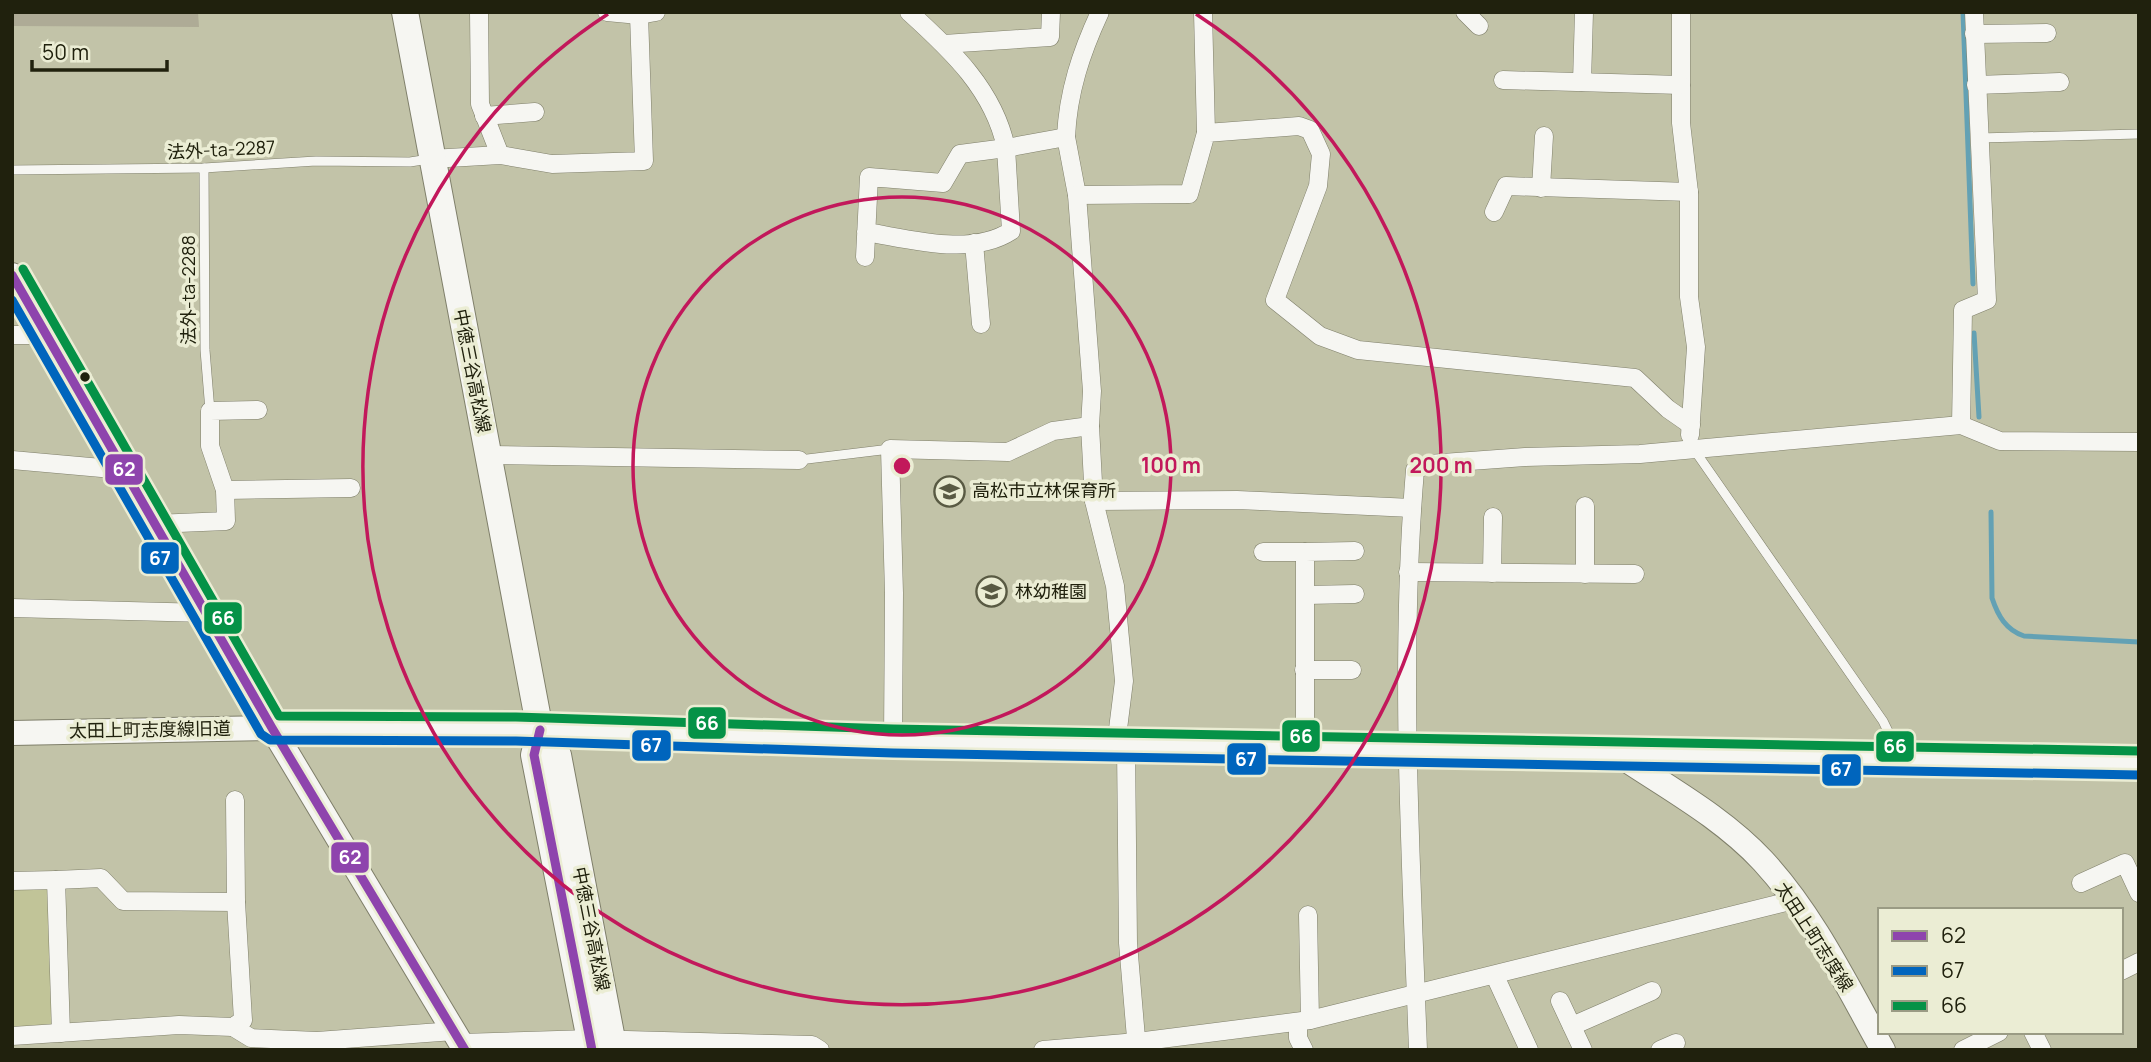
<svg xmlns="http://www.w3.org/2000/svg" width="2151" height="1062" viewBox="0 0 2151 1062" font-family="Manrope,'Noto Sans JP',sans-serif">
<style>
.built{fill:#c1c498}
.lines{fill:none;stroke-linecap:round;stroke-linejoin:round}
.stream{stroke:#63a1b4;stroke-width:5}
.building{fill:#aeab96}
.lane-casing{stroke:#7f7f6a;stroke-width:10}
.street-casing{stroke:#7f7f6a;stroke-width:19}
.secondary-casing{stroke:#7f7f6a;stroke-width:26}
.primary-casing{stroke:#7f7f6a;stroke-width:28}
.lane{stroke:#f6f6f2;stroke-width:9}
.street{stroke:#f6f6f2;stroke-width:18}
.secondary{stroke:#f6f6f2;stroke-width:24}
.primary{stroke:#f6f6f2;stroke-width:26}
.bus-1-casing{stroke:#ebedd4;stroke-width:14}
.bus-2-casing{stroke:#ebedd4;stroke-width:14}
.bus-3-casing{stroke:#ebedd4;stroke-width:14}
.bus-1{stroke:#8e44ad;stroke-width:9}
.bus-2{stroke:#0065bd;stroke-width:9}
.bus-3{stroke:#059247;stroke-width:9}
.ring{fill:none;stroke:#c2185b;stroke-width:3.5}
.bus-dot{fill:#20210d;stroke:#ebedd4;stroke-width:2.5}
.labels{text-anchor:middle;stroke-width:7;stroke-linejoin:round;paint-order:stroke}
.street-label{font-size:18px;fill:#20210d;stroke:#ebedd4}
.poi-label{font-size:18px;fill:#20210d;stroke:#ebedd4;text-anchor:start}
.centre{fill:#c2185b;stroke:#ebedd4;stroke-width:3.5}
.ring-label{font-size:21px;text-anchor:middle;font-weight:bold;fill:#c2185b;stroke:#ebedd4;stroke-width:7;stroke-linejoin:round;paint-order:stroke}
.line-badge{stroke:#ebedd4;stroke-width:2.5}
.badge-label{font-size:19px;text-anchor:middle;font-weight:bold;fill:#fff}
</style>
<rect width="100%" height="100%" fill="#c2c3a8"/>
<polygon class="built" points="49,887 56,1028 12,1031 12,889"/>
<g class="lines">
<g class="stream">
<polyline points="1963,12 1973,284"/>
<polyline points="1974,333 1979,417"/>
<path d="M1991,512L1992,598C1998,616 2006,630 2024,636L2139,642"/>
</g>
</g>
<polygon class="building" points="12,12 198,12 199,27 12,26"/>
<g class="lines">
<defs>
<g id="lane">
<polyline points="1979,138 2139,134"/>
<polyline points="204,168 205,350 210,411"/>
<polyline points="12,170 204,168 316,161 410,162 429,159"/>
<polyline points="1693,448 1883,721 1901,758"/>
<polyline points="799,460 890,449"/>
</g>
<g id="street">
<polyline points="479,12 480,104 500,155"/>
<polyline points="607,12 639,15 656,12"/>
<path d="M909,12C951,50 994,90 1006,148L1066,137L1077,195L1092,391L1090,426L1094,501L1115,586L1124,681L1116,745"/>
<polyline points="1203,12 1206,133"/>
<polyline points="1465,12 1479,26"/>
<polyline points="1681,12 1681,123 1689,192 1689,297 1696,347 1690,435"/>
<polyline points="1974,34 2047,33"/>
<polyline points="944,44 1050,37 1051,12"/>
<polyline points="1503,80 1681,85"/>
<polyline points="1582,82 1584,12"/>
<polyline points="1976,85 2060,82"/>
<polyline points="484,116 535,112"/>
<path d="M1066,137C1068,92 1081,53 1100,12"/>
<polyline points="431,159 500,155 552,164 644,161 639,15"/>
<polyline points="1541,188 1544,136"/>
<polyline points="1077,195 1189,194 1206,133 1299,126 1310,130 1321,154 1318,186 1275,300 1320,336 1358,350 1635,378 1668,409 1691,425"/>
<polyline points="1494,212 1506,186 1689,192"/>
<polyline points="974,243 981,324"/>
<path d="M865,257L869,177L943,183L960,154L1006,148L1011,231C971,257 910,239 866,232"/>
<polyline points="12,335 47,335"/>
<polyline points="1961,425 1963,310 1987,300 1974,12"/>
<polyline points="488,455 799,460"/>
<polyline points="12,460 124,470"/>
<polyline points="225,490 351,488"/>
<polyline points="1094,501 1237,500 1412,508"/>
<polyline points="155,524 226,521 225,490 210,446 210,411 258,410"/>
<polyline points="1263,552 1305,552"/>
<polyline points="1408,572 1635,574"/>
<polyline points="1492,573 1493,517"/>
<polyline points="1585,574 1585,506"/>
<polyline points="1306,595 1355,594"/>
<polyline points="12,608 206,613"/>
<polyline points="1304,670 1352,670"/>
<polyline points="893,741 894,593 890,449 1008,452 1053,431 1090,426"/>
<polyline points="1126,745 1128,943 1137,1050"/>
<polyline points="1305,749 1305,552 1355,551"/>
<polyline points="56,880 101,878 123,901 236,902"/>
<polyline points="12,881 56,880 61,1033"/>
<polyline points="2081,883 2125,863 2139,893"/>
<polyline points="1308,915 1310,1020"/>
<polyline points="2121,971 2139,962"/>
<polyline points="1495,976 1529,1050"/>
<polyline points="1560,1001 1583,1050"/>
<polyline points="1298,1022 1298,1038 1304,1050"/>
<polyline points="1572,1026 1652,991"/>
<polyline points="233,1027 251,1038 317,1041 454,1031"/>
<polyline points="2033,1032 2042,1050"/>
<polyline points="12,1036 179,1025 233,1027 243,1020 236,902 235,800"/>
<polyline points="461,1043 590,1039 812,1045 820,1050"/>
<polyline points="1043,1050 1137,1042 1310,1020 1794,900"/>
<path d="M1418,1050C1411,857 1399,662 1415,470L1429,464L1525,457L1640,454L1961,425L2000,441L2139,442"/>
<polyline points="1660,1050 1676,1043"/>
<polyline points="1963,1050 1999,1032"/>
</g>
<g id="secondary">
<polyline points="12,275 272,728 465,1050"/>
<polyline points="12,733 272,728 516,729 893,741 1621,756 2139,763"/>
<path d="M1622,757C1670,789 1723,818 1763,861C1813,915 1847,986 1883,1050"/>
</g>
<g id="primary">
<polyline points="405,12 540,730 534,755 592,1050"/>
<polyline points="540,730 558,755 614,1050"/>
</g>
</defs>
<use href="#lane" class="lane-casing"/>
<use href="#street" class="street-casing"/>
<use href="#secondary" class="secondary-casing"/>
<use href="#primary" class="primary-casing"/>
<use href="#lane" class="lane"/>
<use href="#street" class="street"/>
<use href="#secondary" class="secondary"/>
<use href="#primary" class="primary"/>
<defs>
<g id="bus-1">
<polyline points="12,275 272,728 465,1050"/>
<polyline points="540,730 534,755 592,1050"/>
</g>
<polyline id="bus-2" points="12,300 261,734 270,740 516,741 893,753 2139,775"/>
<polyline id="bus-3" points="23,269 279,716 516,717 893,729 2139,751"/>
</defs>
<use href="#bus-1" class="bus-1-casing"/>
<use href="#bus-2" class="bus-2-casing"/>
<use href="#bus-3" class="bus-3-casing"/>
<use href="#bus-1" class="bus-1"/>
<use href="#bus-2" class="bus-2"/>
<use href="#bus-3" class="bus-3"/>
</g>
<g class="ring">
<circle cx="902" cy="466" r="269"/>
<path d="M1196 14A539 539 0 1 1 608 14"/>
</g>
<defs>
<symbol id="school-ring" viewBox="-11 -11 22 22"><circle r="9.5" fill="#ebedd4" stroke="#595a43" stroke-width="1.5"/><path d="M0-5L7-2L0 1L-7-2ZM-4 1L0 2.5L4 1V4Q0 6-4 4Z" fill="#595a43"/></symbol>
</defs>
<g fill-rule="evenodd">
<use href="#school-ring" x="932" y="474" width="35" height="35"/>
<use href="#school-ring" x="974" y="574" width="35" height="35"/>
</g>
<circle class="bus-dot" cx="85" cy="377" r="6"/>
<g class="labels">
<g class="street-label">
<text transform="translate(221 150) rotate(-3)" y="6">法外-ta-2287</text>
<text transform="translate(189 290) rotate(-90)" y="6">法外-ta-2288</text>
<text transform="translate(472 371) rotate(79)" y="6">中徳三谷高松線</text>
<text transform="translate(150 730) rotate(-1)" y="6">太田上町志度線旧道</text>
<text transform="translate(591 929) rotate(79)" y="6">中徳三谷高松線</text>
<text transform="translate(1814 937) rotate(57)" y="6">太田上町志度線</text>
</g>
<g class="poi-label">
<text x="972" y="497">高松市立林保育所</text>
<text x="1015" y="598">林幼稚園</text>
</g>
</g>
<circle cx="902" cy="466" r="10" class="centre"/>
<g class="ring-label">
<text x="1171" y="473">100 m</text>
<text x="1441" y="473">200 m</text>
</g>
<g class="line-badge">
<rect x="104" y="453" width="40" height="33" rx="7" fill="#8e44ad"/>
<rect x="140" y="541" width="40" height="34" rx="7" fill="#0065bd"/>
<rect x="203" y="601" width="40" height="34" rx="7" fill="#059247"/>
<rect x="687" y="706" width="40" height="34" rx="7" fill="#059247"/>
<rect x="1281" y="719" width="40" height="34" rx="7" fill="#059247"/>
<rect x="631" y="729" width="41" height="33" rx="7" fill="#0065bd"/>
<rect x="1875" y="730" width="40" height="33" rx="7" fill="#059247"/>
<rect x="1226" y="742" width="41" height="34" rx="7" fill="#0065bd"/>
<rect x="1821" y="753" width="41" height="34" rx="7" fill="#0065bd"/>
<rect x="330" y="841" width="40" height="33" rx="7" fill="#8e44ad"/>
</g>
<g class="badge-label">
<text x="124" y="476">62</text>
<text x="160" y="565">67</text>
<text x="223" y="625">66</text>
<text x="707" y="730">66</text>
<text x="1301" y="743">66</text>
<text x="651" y="752">67</text>
<text x="1895" y="753">66</text>
<text x="1246" y="766">67</text>
<text x="1841" y="776">67</text>
<text x="350" y="864">62</text>
</g>
<rect width="2151" height="1062" fill="none" stroke="#20210d" stroke-width="28"/>
<rect x="1878" y="908" width="245" height="126" fill="#ebedd4" stroke="#9a9b84" stroke-width="2"/>
<rect x="1892" y="931" width="35" height="10" fill="#8e44ad" stroke="#9a9b84" stroke-width="2"/>
<text x="1941" y="943" font-size="21" fill="#20210d">62</text>
<rect x="1892" y="966" width="35" height="10" fill="#0065bd" stroke="#9a9b84" stroke-width="2"/>
<text x="1941" y="978" font-size="21" fill="#20210d">67</text>
<rect x="1892" y="1001" width="35" height="10" fill="#059247" stroke="#9a9b84" stroke-width="2"/>
<text x="1941" y="1013" font-size="21" fill="#20210d">66</text>
<path d="M32 60v10h135v-10" fill="none" stroke="#20210d" stroke-width="3.5"/>
<text x="42" y="60" font-size="21" fill="#20210d" stroke="#ebedd4" stroke-width="5" paint-order="stroke">50 m</text>
</svg>
